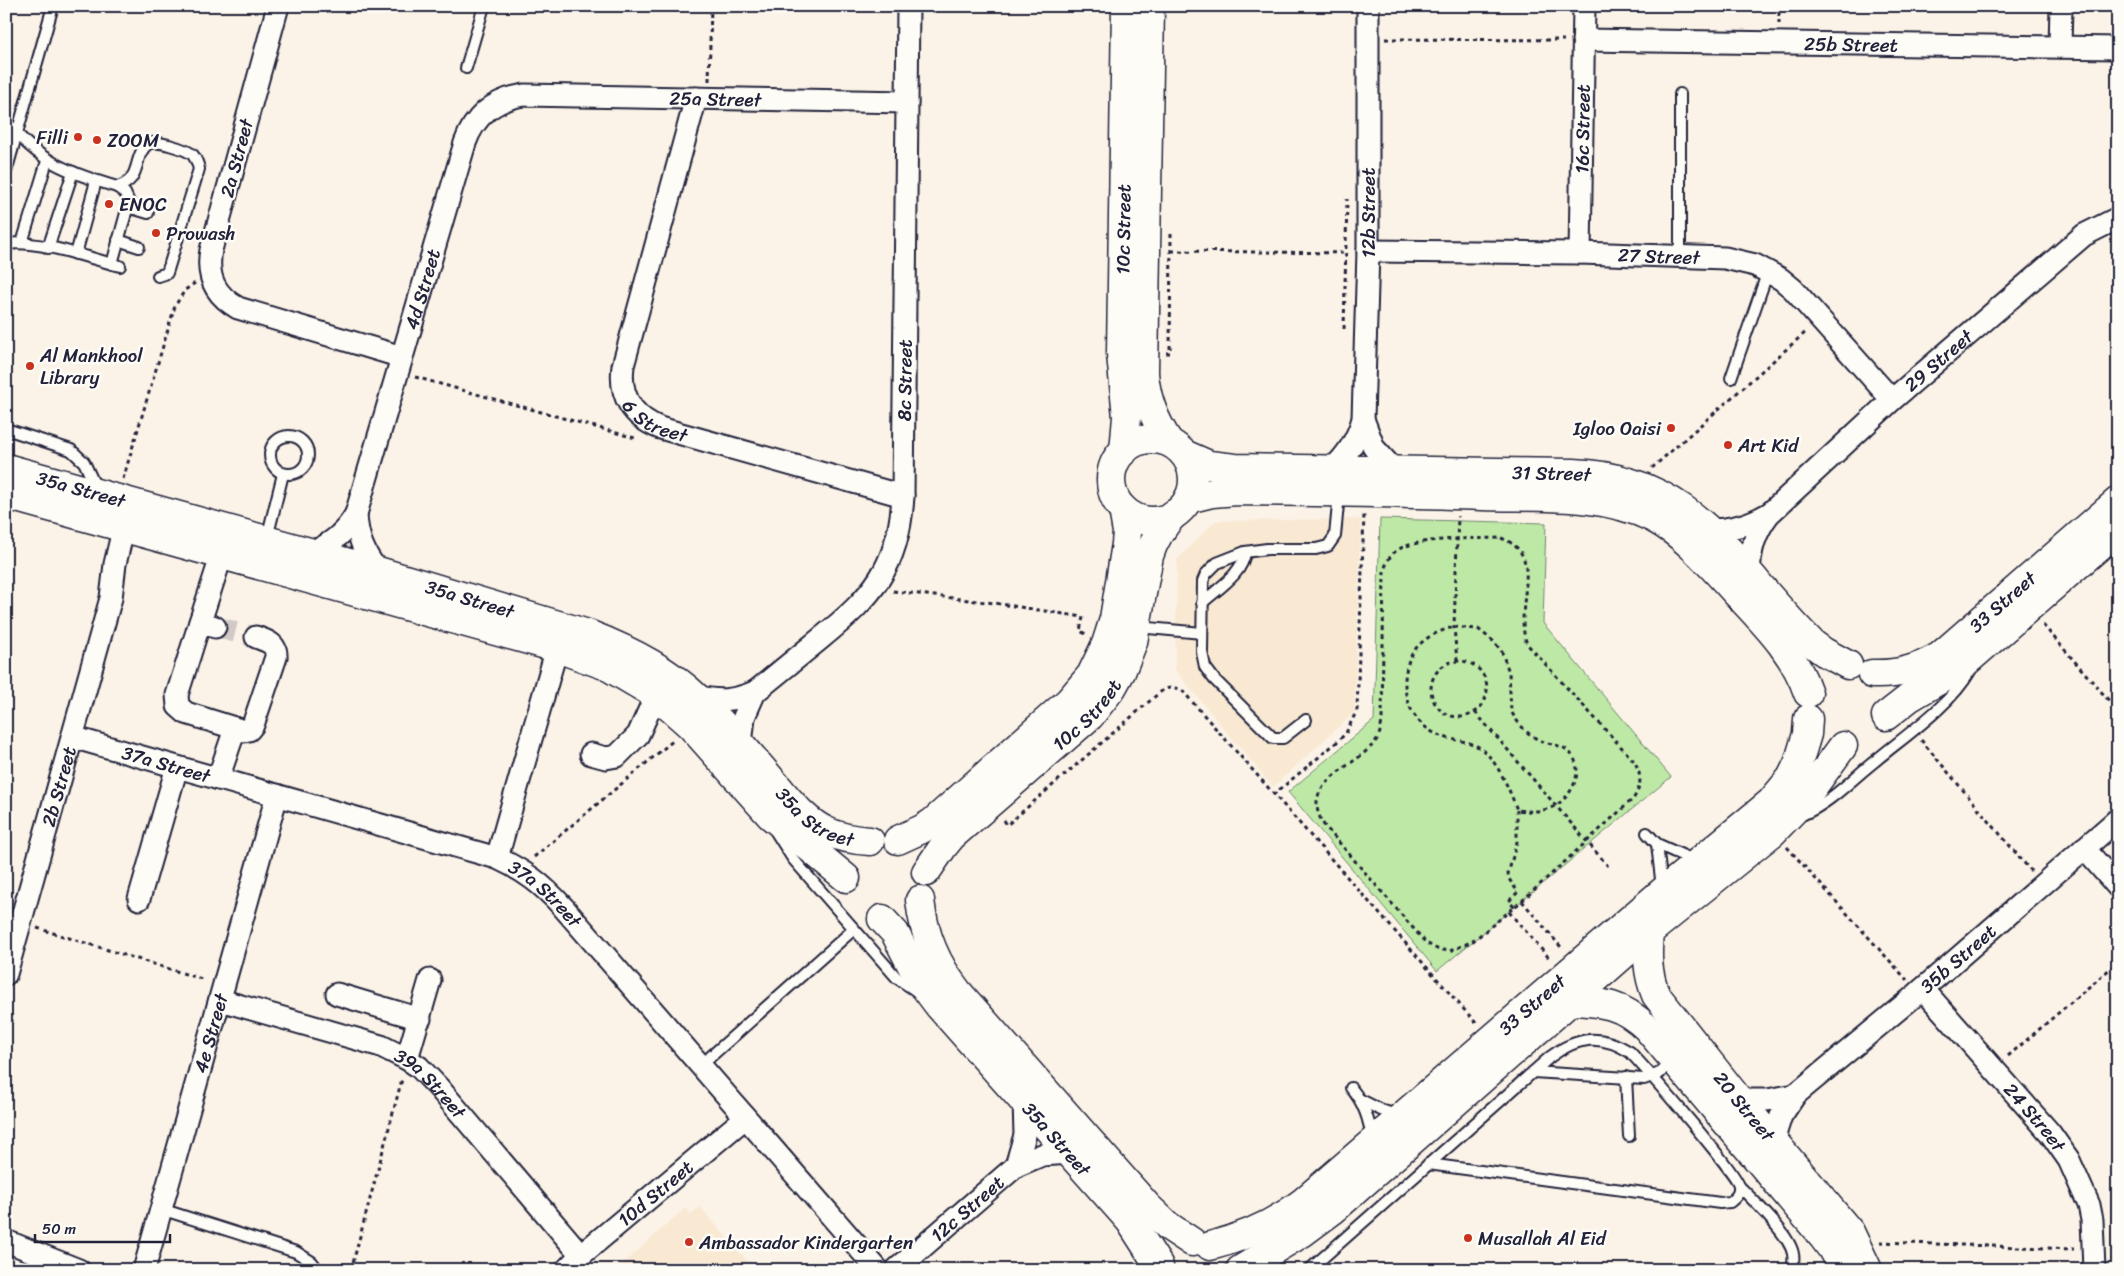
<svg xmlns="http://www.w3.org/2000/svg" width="2124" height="1276" viewBox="0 0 2124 1276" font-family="Sriracha,sans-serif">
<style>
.built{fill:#f9e9d3}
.green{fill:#bde8a5;stroke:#708570}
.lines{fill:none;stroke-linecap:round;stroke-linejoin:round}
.street-tunnel{stroke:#d0c9c5;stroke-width:21;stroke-dasharray:21 11;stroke-linecap:butt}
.lane-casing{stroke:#22223b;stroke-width:14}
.street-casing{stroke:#22223b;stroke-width:25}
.secondary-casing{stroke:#22223b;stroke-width:31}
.path{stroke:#22223b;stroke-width:3;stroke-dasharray:4 4;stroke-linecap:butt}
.lane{stroke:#fdfcf7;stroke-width:10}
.street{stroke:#fdfcf7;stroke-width:21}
.secondary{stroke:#fdfcf7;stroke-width:28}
.poi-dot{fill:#c8321e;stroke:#fdfcf7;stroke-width:2}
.labels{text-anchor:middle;stroke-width:5;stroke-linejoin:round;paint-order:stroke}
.street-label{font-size:19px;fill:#22223b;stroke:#fdfcf7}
.poi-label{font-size:19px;fill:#22223b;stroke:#fdfcf7;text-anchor:start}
</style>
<rect width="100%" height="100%" fill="#fbf3e7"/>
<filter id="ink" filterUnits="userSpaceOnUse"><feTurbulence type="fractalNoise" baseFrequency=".02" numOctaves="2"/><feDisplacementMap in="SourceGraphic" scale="10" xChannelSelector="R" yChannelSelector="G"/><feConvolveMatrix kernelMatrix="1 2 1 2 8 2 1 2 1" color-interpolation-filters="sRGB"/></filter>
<g filter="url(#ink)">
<g class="built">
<polygon points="1361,519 1354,713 1273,787 1175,670 1177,560 1215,521"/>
<polygon points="700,1207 755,1270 616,1270 685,1208 691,1214"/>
</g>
<polygon class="green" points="1380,519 1546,523 1543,623 1671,777 1437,971 1288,792 1374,720"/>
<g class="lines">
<polyline class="street-tunnel" points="215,627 256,637"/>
<defs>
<g id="lane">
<polyline points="466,68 484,6"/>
<polyline points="1680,94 1680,257"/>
<path d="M6,121C38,162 70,173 117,187C143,180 132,156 148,144C155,139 186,149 193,155C196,159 198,164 199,169L167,273L158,276"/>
<polyline points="6,172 53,6"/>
<polyline points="128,207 148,213"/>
<polyline points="118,240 139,247"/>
<polyline points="22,243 47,161"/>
<path d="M6,244C38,239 88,258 120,266"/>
<polyline points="48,248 73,172"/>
<polyline points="76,254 96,181"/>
<polyline points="112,264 129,202 125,193 117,187"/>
<polyline points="1731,378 1768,271"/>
<polyline points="6,429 71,450 84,462 96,488"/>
<circle cx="289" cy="455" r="19"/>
<polyline points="267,538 283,474"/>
<path d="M1202,603C1217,589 1243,574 1245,552"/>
<polyline points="1138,627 1202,633"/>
<polyline points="1306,720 1283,738 1273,738 1214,679 1205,667 1202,652 1203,581 1206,574 1217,563 1245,552 1267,549 1316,549 1328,546 1335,536 1339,494"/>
<path d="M1804,814C1830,803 1852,779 1875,761C1905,736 1951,705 1970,671"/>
<polyline points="776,832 793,859 897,978 918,992"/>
<polyline points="1647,833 1657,844 1695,861"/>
<polyline points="1657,844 1662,888"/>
<polyline points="700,1066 854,929"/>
<polyline points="1533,1072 1644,1079 1660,1073 1672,1059"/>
<polyline points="1626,1077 1629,1136"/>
<path d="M1351,1088C1364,1103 1369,1119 1372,1139"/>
<polyline points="1361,1100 1381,1110 1399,1116"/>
<path d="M1739,1186C1753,1200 1790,1235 1793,1254C1794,1258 1793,1265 1792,1270"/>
<polyline points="161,1209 296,1252 312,1262 318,1270"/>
<path d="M1309,1270L1550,1057C1578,1036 1601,1034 1630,1052C1645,1068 1738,1174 1739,1186C1740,1194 1735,1198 1730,1202L1720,1203L1428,1164"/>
</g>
<g id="street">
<path d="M278,6L211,250C206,277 215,295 238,308L402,357"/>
<path id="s1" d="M1583,40L2118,48"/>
<polyline points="2060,47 2061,6"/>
<path id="s2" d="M696,98L623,366C619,396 632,417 660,428L903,496"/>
<path id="s3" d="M1368,251L1580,253L1725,258L1755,265L1781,279L1793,289L1892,400"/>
<path id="s4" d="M1580,253L1584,6"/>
<polyline points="1363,419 1374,448 1395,471"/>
<path id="s5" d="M1332,469C1348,455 1357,440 1363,419L1368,251V6"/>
<path d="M356,514C357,537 364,554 378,571"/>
<path d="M1708,530C1730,530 1749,525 1768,514"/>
<path id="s6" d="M311,553C331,544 345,533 356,514L465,143C475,115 494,100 524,95L907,102"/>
<path id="s7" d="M1749,573C1750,550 1755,532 1769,514L1892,400L2084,235L2118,218"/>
<polyline points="200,622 222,554"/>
<path d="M215,627L200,622L177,695L178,706L186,713L244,731L249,730L253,725L276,657C277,643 267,641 256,637"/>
<path id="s8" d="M696,696C718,702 734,701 755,692C777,674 799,656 820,639C873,596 899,567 903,496L908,6"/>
<path id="s9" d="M72,737L497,858C525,871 542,884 563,907L878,1270"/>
<polyline points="741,745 744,717 755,692"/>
<polyline points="591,754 606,758 617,756 638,735 656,695"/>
<polyline points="218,779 235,729"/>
<polyline points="2084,848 2118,887"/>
<polyline points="497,858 557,648"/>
<polyline points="139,899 177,767"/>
<path id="s10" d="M6,974L111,598L115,564L127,513"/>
<path id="s11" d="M1923,989L2050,1133L2069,1160L2089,1205L2092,1220L2094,1270"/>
<polyline points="337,994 420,1019"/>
<path id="s12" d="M220,1000L381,1046L407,1059L419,1067L439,1088L581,1255"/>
<polyline points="407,1059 430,980"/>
<polyline points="1739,1100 1767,1100 1795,1095"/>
<path id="s13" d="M1773,1141L1781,1116L1795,1095L1918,993L2118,819"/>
<polyline points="1016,1166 1025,1135 1024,1102"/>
<polyline points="6,1241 79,1270"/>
<path id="s14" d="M144,1270L277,795"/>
<path id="s15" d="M566,1270L581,1255L745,1118"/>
<path id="s16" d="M896,1270L1016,1166L1042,1155L1070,1153"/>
</g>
<g id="secondary">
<path d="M1150,6L1144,373C1146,399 1154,420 1169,442"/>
<circle cx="1152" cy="480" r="41"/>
<path id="s17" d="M1124,451L1127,417L1121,354L1126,6"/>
<path id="s18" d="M1184,454L1209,465L1235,468L1574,473C1698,478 1734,567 1813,644L1824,652L1848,665"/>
<path id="s19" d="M6,468L378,571L588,634C627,649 666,668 696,697C725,724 750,755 776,785C791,802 805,821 826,831C840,838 855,840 870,841"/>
<polyline points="6,495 557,648 607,666 656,695 691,726 770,815 846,878"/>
<path d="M1188,499L1212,493L1237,491C1319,492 1401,493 1482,496C1539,498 1601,492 1653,518C1687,536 1713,568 1739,596C1767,626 1795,654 1808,693"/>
<path id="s20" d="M1872,674C1898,675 1918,669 1940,656L2118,501"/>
<polyline points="1886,716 1909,698 1958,669 2118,530"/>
<polyline points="898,840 922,829 933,822 1069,701 1091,675 1106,644 1114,619 1126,544 1127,532 1123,509"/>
<path id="s21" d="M926,872L943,847L952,836L1090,716L1112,688L1121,672L1133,642L1149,556C1154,539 1162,527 1174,514"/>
<path d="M920,900C924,936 936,964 958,992L1148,1207L1168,1226L1192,1242"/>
<path id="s22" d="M882,919L895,933L918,978L939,1006L1130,1221L1159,1266"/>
<path id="s23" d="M1649,932C1647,955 1647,973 1656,995L1739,1100L1850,1232L1868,1270"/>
<path d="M1570,1001C1603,1002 1622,1004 1647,1028L1823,1237L1832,1249L1843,1270"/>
<path id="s24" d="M1210,1246C1245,1237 1275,1224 1303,1202L1662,892L1771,802L1791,778L1798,764L1807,734L1808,719"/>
<polyline points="1240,1270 1302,1233 1333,1210 1649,932 1773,832 1802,802 1843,746"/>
</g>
</defs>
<use href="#lane" class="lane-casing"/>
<use href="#street" class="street-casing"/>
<use href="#secondary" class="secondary-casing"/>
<g class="path">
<polyline points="1779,24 1779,6"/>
<polyline points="1385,39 1564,40"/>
<polyline points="709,81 711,6"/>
<polyline points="6,202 12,183"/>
<polyline points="1171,251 1346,253"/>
<polyline points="1344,329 1347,199"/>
<polyline points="1166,353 1170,353 1171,234"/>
<polyline points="415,377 635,438"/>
<polyline points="1652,468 1807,331"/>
<polyline points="123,479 175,306 185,290 195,283"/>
<path d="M1501,538C1548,555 1512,606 1527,644L1634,761C1642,775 1642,786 1633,799L1522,901L1473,941L1450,951L1437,949L1426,943L1324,825C1297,782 1354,769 1375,742C1380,736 1381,728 1382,720L1384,571C1386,564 1389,556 1396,551C1415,537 1476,539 1501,538Z"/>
<polyline points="893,591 994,603 1083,617 1080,631 1086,634"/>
<polyline points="2043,625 2118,711"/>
<path d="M1454,627L1478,629L1493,641L1501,650L1509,672L1511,711C1519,726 1531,739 1548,743C1557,746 1565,746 1571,754C1585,771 1572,796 1555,806C1543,812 1529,812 1517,810C1510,791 1500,767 1486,753C1474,741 1463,742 1447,738C1413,729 1398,695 1408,663C1415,642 1434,632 1454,627Z"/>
<polyline points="1457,661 1454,627 1458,516"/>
<circle cx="1459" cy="689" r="28"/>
<polyline points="1475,712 1608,866"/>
<polyline points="1921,740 2031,871"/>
<polyline points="1273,795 1337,742 1346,733 1357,710 1364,514"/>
<path d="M1004,820L1007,825L1159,693C1167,687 1172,687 1181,689L1476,1023"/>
<polyline points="1787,847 1907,980"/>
<polyline points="534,857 675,739"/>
<polyline points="1522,901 1561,947"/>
<polyline points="1514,907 1509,901 1518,892 1509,879 1508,874 1517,842 1517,810"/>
<polyline points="1509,912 1549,958"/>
<polyline points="37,928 205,980"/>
<polyline points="2008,1056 2118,962"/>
<polyline points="1880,1242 2074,1249"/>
<polyline points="351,1270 402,1079"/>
</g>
<use href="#lane" class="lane"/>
<use href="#street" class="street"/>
<use href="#secondary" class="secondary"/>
</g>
</g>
<g class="poi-dot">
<circle cx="78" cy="137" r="5"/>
<circle cx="97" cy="140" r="5"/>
<circle cx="109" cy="204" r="5"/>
<circle cx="156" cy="233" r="5"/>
<circle cx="30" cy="366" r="5"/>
<circle cx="1671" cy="428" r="5"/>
<circle cx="1728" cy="445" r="5"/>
<circle cx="1468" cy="1238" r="5"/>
<circle cx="689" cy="1242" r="5"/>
</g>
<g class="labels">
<g class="street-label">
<text dy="7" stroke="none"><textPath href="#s1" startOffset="268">25b Street</textPath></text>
<text dy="7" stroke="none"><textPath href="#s6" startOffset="719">25a Street</textPath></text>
<text dy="7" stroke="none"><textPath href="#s4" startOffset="124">16c Street</textPath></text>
<text transform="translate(236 158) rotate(-75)" y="7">2a Street</text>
<text dy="7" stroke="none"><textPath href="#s5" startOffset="266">12b Street</textPath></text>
<text dy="7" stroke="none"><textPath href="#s17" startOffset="222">10c Street</textPath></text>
<text dy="7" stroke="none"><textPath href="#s3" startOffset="291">27 Street</textPath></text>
<text dy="7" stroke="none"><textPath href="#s6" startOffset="295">4d Street</textPath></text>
<text dy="7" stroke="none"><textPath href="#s7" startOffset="292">29 Street</textPath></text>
<text dy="7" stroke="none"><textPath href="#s8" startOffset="432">8c Street</textPath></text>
<text dy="7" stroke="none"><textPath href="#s2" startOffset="349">6 Street</textPath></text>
<text dy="7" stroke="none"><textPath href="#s18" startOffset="370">31 Street</textPath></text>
<text dy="7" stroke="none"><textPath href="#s19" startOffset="78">35a Street</textPath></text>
<text dy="7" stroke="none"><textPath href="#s19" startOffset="482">35a Street</textPath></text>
<text dy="7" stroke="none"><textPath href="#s20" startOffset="154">33 Street</textPath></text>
<text dy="7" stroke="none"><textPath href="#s21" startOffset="226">10c Street</textPath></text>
<text dy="7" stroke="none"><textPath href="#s9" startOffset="98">37a Street</textPath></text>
<text dy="7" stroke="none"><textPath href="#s10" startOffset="195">2b Street</textPath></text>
<text dy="7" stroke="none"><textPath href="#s19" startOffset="902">35a Street</textPath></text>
<text dy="7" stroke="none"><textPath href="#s9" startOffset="502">37a Street</textPath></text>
<text dy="7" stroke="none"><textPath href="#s13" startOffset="264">35b Street</textPath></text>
<text dy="7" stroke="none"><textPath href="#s24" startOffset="406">33 Street</textPath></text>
<text dy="7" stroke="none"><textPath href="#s14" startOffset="246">4e Street</textPath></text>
<text dy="7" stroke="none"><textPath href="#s12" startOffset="230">39a Street</textPath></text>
<text dy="7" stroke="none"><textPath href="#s23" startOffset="206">20 Street</textPath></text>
<text dy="7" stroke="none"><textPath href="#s11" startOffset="170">24 Street</textPath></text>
<text dy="7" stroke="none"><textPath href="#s22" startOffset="282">35a Street</textPath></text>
<text dy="7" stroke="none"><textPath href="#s15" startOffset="118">10d Street</textPath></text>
<text dy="7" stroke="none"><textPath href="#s16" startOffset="94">12c Street</textPath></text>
</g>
<g class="poi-label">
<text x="68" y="144" text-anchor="end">Filli</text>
<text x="107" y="147">ZOOM</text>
<text x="119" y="211">ENOC</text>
<text x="166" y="240">Prowash</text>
<text x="40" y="362">Al Mankhool<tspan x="40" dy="22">Library</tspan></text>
<text x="1661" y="435" text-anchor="end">Igloo Oaisi</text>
<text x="1738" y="452">Art Kid</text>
<text x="1478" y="1245">Musallah Al Eid</text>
<text x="699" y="1249">Ambassador Kindergarten</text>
</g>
</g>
<rect width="2124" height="1276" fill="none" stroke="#fdfcf7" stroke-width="25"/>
<rect x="12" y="12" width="2099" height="1251" fill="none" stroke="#22223b" stroke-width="2" filter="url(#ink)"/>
<path d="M35 1234v8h135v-8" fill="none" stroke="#22223b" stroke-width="2.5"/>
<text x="42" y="1234" font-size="15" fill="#22223b" stroke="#fdfcf7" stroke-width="4" paint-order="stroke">50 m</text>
</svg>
